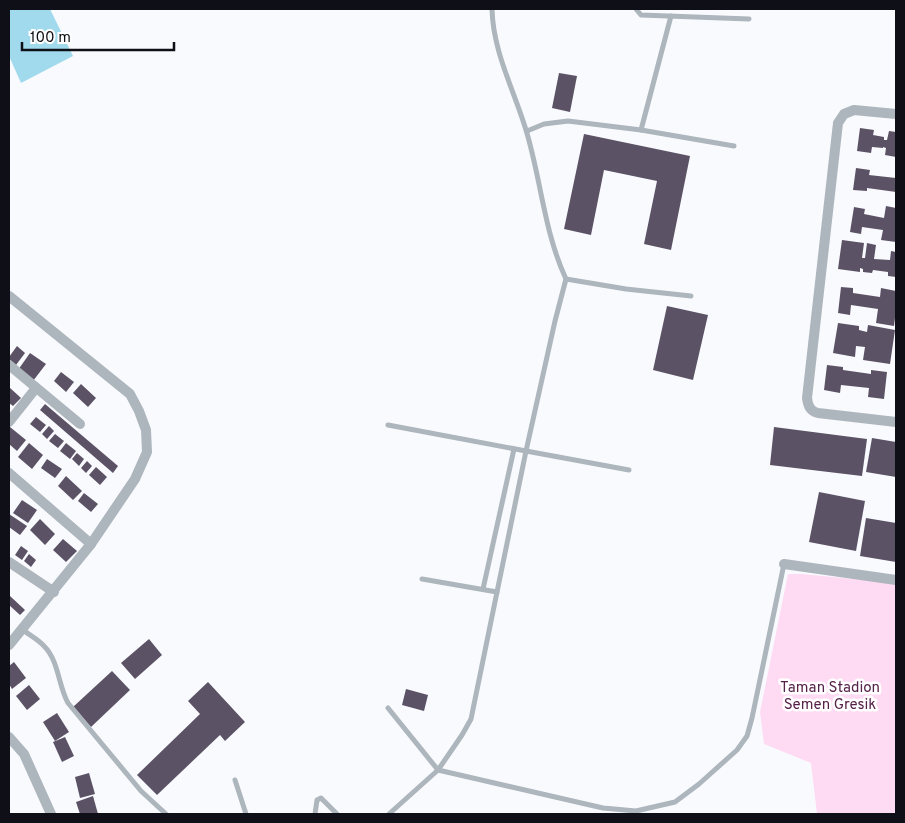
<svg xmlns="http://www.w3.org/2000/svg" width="905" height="823" viewBox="0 0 905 823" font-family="Overpass,sans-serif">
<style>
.green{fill:#ffdaf3}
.water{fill:#a2daed}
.building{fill:#5c5265}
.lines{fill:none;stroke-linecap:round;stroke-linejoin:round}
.service{stroke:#adb5bd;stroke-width:5}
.minor{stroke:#adb5bd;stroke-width:10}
.labels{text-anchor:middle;stroke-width:5;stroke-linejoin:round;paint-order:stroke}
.park-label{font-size:15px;fill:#552249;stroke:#fff}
</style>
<rect width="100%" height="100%" fill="#f9fafe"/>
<polygon class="green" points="788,574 802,574 896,583 896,814 817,814 811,763 764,744 760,712"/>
<polygon class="water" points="9,9 50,9 73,56 21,83 9,56"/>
<g class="building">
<polygon points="559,73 577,76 570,112 552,108"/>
<polygon points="860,128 874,130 873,135 884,137 884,140 887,140 889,131 896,132 896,157 885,155 886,148 883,147 883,148 872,147 871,153 857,151"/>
<polygon points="584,134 690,156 671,250 644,244 657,181 604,170 591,235 564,229"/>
<polygon points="856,168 870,170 869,175 896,178 896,192 867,188 867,191 853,190"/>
<polygon points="886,206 896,208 896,242 881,240 883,230 862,227 861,234 850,232 854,207 865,209 864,214 884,218"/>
<polygon points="842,240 864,243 862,258 865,258 867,243 876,245 874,259 890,260 891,251 896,252 896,277 888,276 888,272 873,270 872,273 863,272 863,269 860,268 860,272 838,269"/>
<polygon points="841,287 853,288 853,293 880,297 881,288 896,291 896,310 894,326 876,323 878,309 851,305 850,315 838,313"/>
<polygon points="667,306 708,315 693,380 653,370"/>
<polygon points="838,323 859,326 859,330 867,332 868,325 895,330 890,364 863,360 865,347 856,346 855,357 833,353"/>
<polygon points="17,346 25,353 16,365 9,359 9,357"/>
<polygon points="30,353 46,364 33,381 18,370"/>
<polygon points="827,365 843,367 843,370 871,374 871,370 887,372 884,399 868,397 869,388 841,385 840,393 824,390"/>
<polygon points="61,372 74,382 66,392 54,381"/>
<polygon points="81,384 96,398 88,407 73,393"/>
<polygon points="9,387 21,398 13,406 9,403"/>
<polygon points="45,404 118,466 113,473 40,410"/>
<polygon points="36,417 46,425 40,432 30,424"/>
<polygon points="49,426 54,431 47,439 42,434"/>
<polygon points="10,427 26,440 17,451 9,444"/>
<polygon points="774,427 867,439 862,476 770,465"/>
<polygon points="55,434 64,441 58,448 49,441"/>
<polygon points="872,438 896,442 896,477 866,472"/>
<polygon points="29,443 43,455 32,469 18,457"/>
<polygon points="66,443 76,451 70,459 60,451"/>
<polygon points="77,453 84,459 79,466 72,459"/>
<polygon points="47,459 62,469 55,478 41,468"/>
<polygon points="87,461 92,466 86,473 81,468"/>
<polygon points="96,467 107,477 100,485 89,475"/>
<polygon points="66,476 82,491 73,500 58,486"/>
<polygon points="819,492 865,501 856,551 809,542"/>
<polygon points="84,493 98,504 91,512 78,501"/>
<polygon points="22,500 37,510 28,523 13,513"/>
<polygon points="9,514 27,526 20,535 9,527"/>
<polygon points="866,518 896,523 896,562 860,556"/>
<polygon points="40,519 55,534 45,545 30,530"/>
<polygon points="63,539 77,551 66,562 53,550"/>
<polygon points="21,546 28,551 22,560 15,555"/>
<polygon points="29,554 36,560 31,567 24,561"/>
<polygon points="10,596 25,610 20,615 9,605"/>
<polygon points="149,639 162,655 135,679 121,663"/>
<polygon points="14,662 26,678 12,689 9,684 9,666"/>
<polygon points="112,671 130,690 91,727 73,707"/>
<polygon points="208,682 245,722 225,741 220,735 157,795 137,775 200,714 188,701"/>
<polygon points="29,685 40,699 27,710 16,696"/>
<polygon points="406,689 428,695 424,711 402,705"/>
<polygon points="57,713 69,732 55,741 43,722"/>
<polygon points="65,737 74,756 62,762 53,742"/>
<polygon points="89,773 95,794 80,798 75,777"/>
<polygon points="93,796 98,814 80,814 76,802"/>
</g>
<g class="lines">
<g class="service">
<path d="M492,9C493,52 514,90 526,130C541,179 544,232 566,279"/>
<polyline points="636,9 641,15 749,19"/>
<polyline points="641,130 734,146"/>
<polyline points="527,131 544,124 568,121 641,130 671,16"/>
<polyline points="388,425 526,451 555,321 566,279 626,289 691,296"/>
<polyline points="483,589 514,449"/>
<polyline points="497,592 526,451 629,470"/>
<path d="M22,629C29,635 38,639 44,646C59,661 58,685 68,703L141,791L166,814"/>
<polyline points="388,708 438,770 462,735 471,719 497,592 422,579"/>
<polyline points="235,780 246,814"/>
<polyline points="315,814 317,800 321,798 337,814"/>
<polyline points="389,814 438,770 603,808 636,811 675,802 699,784 737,750 747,736 752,718 784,564"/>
</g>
<g class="minor">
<path d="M896,114L854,110L844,114L838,123L807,398C808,406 810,411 818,413L896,422"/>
<polyline points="9,296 130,394 139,411 146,430 147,452 135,479 91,544"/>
<polyline points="9,365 80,424"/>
<polyline points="9,422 36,388"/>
<polyline points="9,473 91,544 9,645"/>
<polyline points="9,562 54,592"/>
<polyline points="784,564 896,580"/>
<polyline points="9,737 24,754 51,814"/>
</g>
</g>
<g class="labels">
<g class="park-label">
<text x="830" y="692">Taman Stadion<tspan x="830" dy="17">Semen Gresik</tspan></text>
</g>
</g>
<rect width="905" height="823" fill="none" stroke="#0f1017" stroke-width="20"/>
<path d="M22 42v8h152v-8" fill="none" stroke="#0f1017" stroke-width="2.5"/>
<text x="30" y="42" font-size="15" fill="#0f1017" stroke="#ffffff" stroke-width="4" paint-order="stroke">100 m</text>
</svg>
